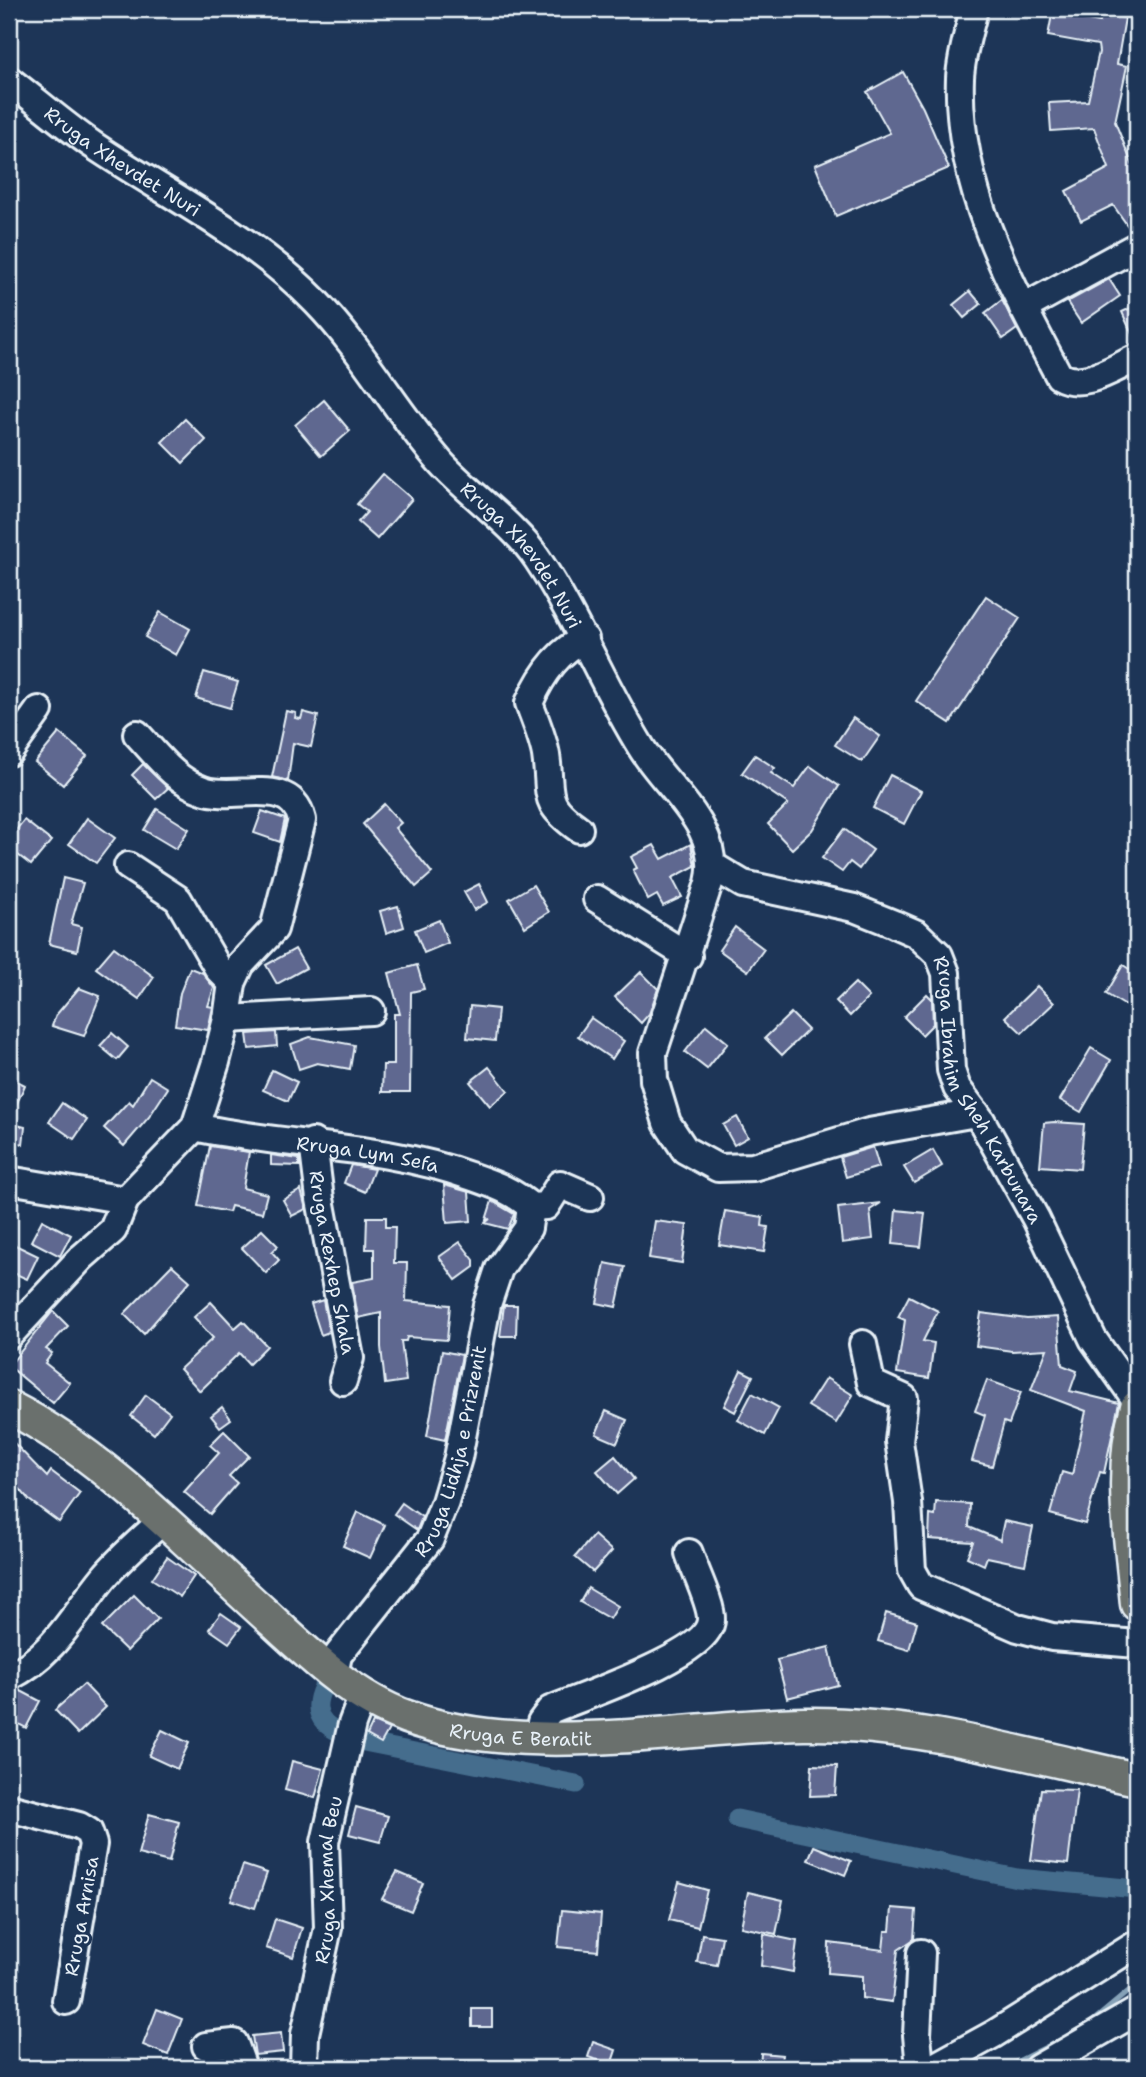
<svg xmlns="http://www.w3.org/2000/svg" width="1146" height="2077" viewBox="0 0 1146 2077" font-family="'Shantell Sans',sans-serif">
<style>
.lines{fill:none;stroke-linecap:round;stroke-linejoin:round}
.stream{stroke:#86a2b8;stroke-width:5}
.canal{stroke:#456d8d;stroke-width:19}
.building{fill:#5e6890;stroke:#e8f1f8;stroke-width:2}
.minor-casing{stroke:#e8f1f8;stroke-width:32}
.major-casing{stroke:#e8f1f8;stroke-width:37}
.minor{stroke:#1d3557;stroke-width:26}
.major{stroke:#6b706d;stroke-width:32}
.labels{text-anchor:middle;stroke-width:6;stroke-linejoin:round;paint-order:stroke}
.street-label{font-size:19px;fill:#e8f1f8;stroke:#1d3557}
</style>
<rect width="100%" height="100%" fill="#1d3557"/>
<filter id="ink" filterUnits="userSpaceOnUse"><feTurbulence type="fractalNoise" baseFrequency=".0143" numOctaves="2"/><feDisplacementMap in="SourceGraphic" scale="14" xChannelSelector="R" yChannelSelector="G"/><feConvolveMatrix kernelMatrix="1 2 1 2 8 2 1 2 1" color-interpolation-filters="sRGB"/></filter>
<g filter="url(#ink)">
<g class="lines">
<g class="stream">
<polyline points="1088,2025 1137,1984"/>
<polyline points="1004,2068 1064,2038"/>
</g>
<g class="canal">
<path d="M323,1687C307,1720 331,1730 359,1741L576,1784"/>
<polyline points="737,1819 1017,1878 1137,1889"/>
</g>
</g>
<g class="building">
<polygon points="1053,9 1071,9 1070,17 1100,22 1102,14 1125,18 1117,64 1127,66 1115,122 1137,176 1137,230 1132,232 1113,205 1081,221 1066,191 1109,168 1094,128 1051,131 1049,103 1088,101 1099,52 1098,45 1048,36"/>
<polygon points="903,72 923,108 949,168 836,216 815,165 890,133 867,92"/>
<polygon points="1109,279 1120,296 1081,323 1067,302"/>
<polygon points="970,291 981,304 964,318 953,305"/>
<polygon points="1002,300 1017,329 1003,339 985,313"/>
<polygon points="1137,305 1137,342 1136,343 1122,312"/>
<polygon points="324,400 350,431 321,456 295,425"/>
<polygon points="185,419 206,440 183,463 162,442"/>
<polygon points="383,474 412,499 377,539 358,522 367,512 357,504"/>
<polygon points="986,596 1020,618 950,723 916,701"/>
<polygon points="160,612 190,629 176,655 145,637"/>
<polygon points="204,672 238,682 230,708 196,698"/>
<polygon points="286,711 296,713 295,718 301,719 303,712 318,716 311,747 293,743 288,781 272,777"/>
<polygon points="853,718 880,736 862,762 835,745"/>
<polygon points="59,733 87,756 63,785 35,762"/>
<polygon points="755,755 775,768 771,773 794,788 810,766 839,786 812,830 792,849 768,824 788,804 742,773"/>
<polygon points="143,764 168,788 156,799 132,775"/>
<polygon points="890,775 921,791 904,824 873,808"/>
<polygon points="384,804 401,823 395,828 432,873 416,887 363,824"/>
<polygon points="157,809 189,829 176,849 144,830"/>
<polygon points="262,811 285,819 280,842 254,833"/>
<polygon points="87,818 115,838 96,863 69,844"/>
<polygon points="24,820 51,841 31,865 9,848 9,839"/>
<polygon points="844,829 873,850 859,869 850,862 842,872 822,858"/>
<polygon points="691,844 695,866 672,878 682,897 663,906 657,895 648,900 633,870 637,868 631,857 654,845 662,859"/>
<polygon points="63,878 83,883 71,924 82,927 77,951 49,944"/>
<polygon points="479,884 488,902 474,910 464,892"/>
<polygon points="533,885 549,912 525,927 509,899"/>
<polygon points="398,906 404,927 386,933 380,911"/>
<polygon points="439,920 448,943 424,953 415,930"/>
<polygon points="735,927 764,949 748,971 719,950"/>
<polygon points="114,947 154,977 139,999 96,968"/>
<polygon points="295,949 306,968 277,984 266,965"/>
<polygon points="417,965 424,989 411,992 410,1092 382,1092 383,1065 394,1065 394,1014 400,1014 389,973"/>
<polygon points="1123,965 1137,974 1137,988 1126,1006 1106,994"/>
<polygon points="190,968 203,973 214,988 208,1006 213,1007 208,1030 175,1025 180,993"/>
<polygon points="641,972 658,989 649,1014 641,1023 615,997"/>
<polygon points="855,983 869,997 850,1016 836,1001"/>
<polygon points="1037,986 1054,1003 1022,1033 1005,1017"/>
<polygon points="79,988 100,996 84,1036 52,1026 56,1015"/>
<polygon points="927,994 932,999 933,1024 922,1035 904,1017"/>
<polygon points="470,1006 498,1009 495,1041 467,1038"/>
<polygon points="791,1013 808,1030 782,1055 765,1038"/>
<polygon points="591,1018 624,1041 612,1059 578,1036"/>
<polygon points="706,1025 728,1043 707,1069 685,1052"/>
<polygon points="276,1032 277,1046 249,1049 247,1034"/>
<polygon points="112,1033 128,1047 117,1060 100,1046"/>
<polygon points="310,1037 354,1045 350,1069 317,1063 299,1069 291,1044"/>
<polygon points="1091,1048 1111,1060 1081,1112 1060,1100"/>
<polygon points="489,1067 508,1091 490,1106 470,1082"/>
<polygon points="272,1070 297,1082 288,1101 263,1090"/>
<polygon points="9,1077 25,1085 9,1121"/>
<polygon points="150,1077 168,1088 149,1117 124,1146 104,1128 129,1101 133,1105"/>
<polygon points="62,1103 87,1120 74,1139 49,1122"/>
<polygon points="737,1117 748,1137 734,1145 723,1125"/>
<polygon points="1054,1122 1084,1124 1080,1169 1040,1166 1044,1123"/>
<polygon points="9,1123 25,1127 23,1144 9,1140"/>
<polygon points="210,1146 249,1152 243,1188 267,1194 262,1213 231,1206 229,1212 198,1206"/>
<polygon points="873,1147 879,1167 846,1177 840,1157"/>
<polygon points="933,1150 942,1166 914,1183 904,1167"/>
<polygon points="271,1155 299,1159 299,1166 271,1165"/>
<polygon points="351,1165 374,1169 365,1192 344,1183"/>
<polygon points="444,1185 469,1192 471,1221 447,1223"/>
<polygon points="301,1190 306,1209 292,1216 283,1200"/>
<polygon points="492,1201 514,1214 508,1229 485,1223 490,1219 486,1220"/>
<polygon points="881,1203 870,1210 873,1239 842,1243 838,1208"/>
<polygon points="896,1210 925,1213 921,1247 893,1244"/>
<polygon points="725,1211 763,1217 762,1226 768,1227 764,1252 719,1245"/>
<polygon points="367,1217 386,1217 386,1227 395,1227 394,1263 407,1263 406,1301 450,1305 447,1340 407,1337 406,1341 401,1341 406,1381 385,1384 381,1347 381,1313 358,1318 352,1282 374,1278 374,1249 366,1249"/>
<polygon points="42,1220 71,1235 60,1256 31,1241"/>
<polygon points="655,1221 687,1225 682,1263 649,1258"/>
<polygon points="262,1230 278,1246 272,1252 279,1260 266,1273 242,1248"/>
<polygon points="9,1242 38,1256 27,1279 9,1271"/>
<polygon points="460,1242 474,1260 474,1267 456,1280 439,1257"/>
<polygon points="605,1263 625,1267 616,1307 597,1303"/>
<polygon points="172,1265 190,1281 144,1334 124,1314"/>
<polygon points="909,1296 938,1311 923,1341 934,1343 929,1378 897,1373 905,1320 898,1317"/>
<polygon points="323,1300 329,1332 321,1335 311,1304"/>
<polygon points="211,1302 235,1328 243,1321 267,1346 249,1364 239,1353 200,1391 180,1369 213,1338 194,1317"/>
<polygon points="504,1305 517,1305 516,1336 500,1336"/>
<polygon points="53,1311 68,1326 46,1349 52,1353 45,1363 70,1383 53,1403 9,1366"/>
<polygon points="981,1313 1027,1319 1058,1317 1062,1365 1077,1371 1070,1391 1119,1403 1104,1473 1100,1472 1085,1524 1050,1514 1062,1472 1072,1475 1086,1411 1031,1390 1047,1349 1012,1351 976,1346"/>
<polygon points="442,1351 462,1355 445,1440 427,1436"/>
<polygon points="741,1370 753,1376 735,1412 724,1406"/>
<polygon points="826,1378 853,1395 836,1423 808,1406"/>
<polygon points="987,1380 1021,1392 1009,1424 1004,1422 992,1466 972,1461 985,1415 975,1411"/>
<polygon points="752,1393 779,1408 765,1435 738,1420"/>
<polygon points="146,1395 170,1413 154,1434 131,1416"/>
<polygon points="222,1407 231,1419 220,1427 211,1416"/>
<polygon points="606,1411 627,1420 617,1443 596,1434"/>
<polygon points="224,1431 249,1456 229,1476 237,1483 210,1514 184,1492 219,1453 210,1445"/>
<polygon points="9,1438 47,1477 51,1471 80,1493 59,1522 29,1500 9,1476"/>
<polygon points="615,1456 634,1479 617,1494 597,1471"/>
<polygon points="936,1502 970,1504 969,1527 1000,1540 1004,1521 1033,1527 1025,1565 987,1557 984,1565 967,1557 973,1542 929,1539 930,1515 935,1516"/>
<polygon points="402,1503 422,1517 417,1530 394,1514"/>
<polygon points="358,1512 385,1525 370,1558 343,1546"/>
<polygon points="594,1535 612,1551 593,1572 575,1557"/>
<polygon points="167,1557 194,1576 180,1597 152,1579"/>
<polygon points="588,1588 618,1606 610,1619 580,1602"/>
<polygon points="134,1595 158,1619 127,1651 102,1627"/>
<polygon points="221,1613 241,1627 229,1643 209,1629"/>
<polygon points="886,1613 917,1622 909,1650 878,1641"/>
<polygon points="829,1647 838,1685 787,1698 777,1660"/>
<polygon points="84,1684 106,1707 78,1734 55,1710"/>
<polygon points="19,1690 40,1701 26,1728 9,1719 9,1700"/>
<polygon points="373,1722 389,1729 381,1743 367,1735"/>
<polygon points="162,1730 189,1743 177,1769 149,1756"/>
<polygon points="292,1761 323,1769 315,1798 285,1790"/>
<polygon points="812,1765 837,1766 835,1795 810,1796"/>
<polygon points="1041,1789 1077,1790 1068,1864 1031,1860"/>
<polygon points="356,1807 388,1816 380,1842 349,1834"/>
<polygon points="149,1814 179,1822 169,1862 138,1854"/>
<polygon points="814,1846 851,1861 845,1875 808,1860"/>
<polygon points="243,1865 267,1873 255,1908 231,1900"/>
<polygon points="397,1872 423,1883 411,1911 382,1899"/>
<polygon points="679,1882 707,1890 698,1927 669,1920"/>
<polygon points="748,1892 783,1900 776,1934 741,1927"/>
<polygon points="892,1908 916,1910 914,1939 898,1950 892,2002 862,1998 862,1976 828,1973 829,1943 883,1950 885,1931 890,1931"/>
<polygon points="562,1910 601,1914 598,1951 558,1947"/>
<polygon points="275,1919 302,1928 293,1957 266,1948"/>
<polygon points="702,1934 722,1937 717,1965 697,1962"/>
<polygon points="764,1934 797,1941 793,1972 761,1966"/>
<polygon points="157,2009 182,2019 168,2055 143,2045"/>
<rect x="472" y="2009" width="20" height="18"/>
<polygon points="281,2033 283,2052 255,2055 252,2036"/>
<polygon points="593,2042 616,2050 611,2065 588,2057"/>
<polygon points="761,2053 782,2055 780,2068 760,2068"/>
</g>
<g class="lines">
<defs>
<g id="minor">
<path d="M974,9C969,31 961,55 960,78C956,185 1010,284 1059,376C1083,390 1114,368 1137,358"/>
<path id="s1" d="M9,80C38,102 66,127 96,147C171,197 252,236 316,302C363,350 396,412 441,463C468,493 517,527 538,560C578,620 603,686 641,747C668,791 723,827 709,883L653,1053L654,1080L667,1123L685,1150L718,1168L753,1167L869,1132L976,1113"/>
<polyline points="1023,308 1137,246"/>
<polyline points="9,752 39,710"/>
<path d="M579,829C541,802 552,796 546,755C543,738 535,720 529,703C540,678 558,650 585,639"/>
<polyline points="128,866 178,899 219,970 232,983"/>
<path id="s2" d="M713,866L743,884L854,908L894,924L917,934L939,955L946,973L951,1070L957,1088L981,1120L1036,1219L1093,1339L1137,1401"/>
<polyline points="597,899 688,956"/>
<polyline points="227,1019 371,1011"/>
<path id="s3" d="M195,1127C286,1147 380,1144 470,1176C493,1184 512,1190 531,1207"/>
<path id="s4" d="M313,1142L320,1199L350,1358L343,1381"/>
<polyline points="9,1180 125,1200"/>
<polyline points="531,1207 546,1206 560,1184 590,1197"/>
<path d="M9,1335L81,1258L113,1230L125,1200L195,1127L216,1062L227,1019L232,983L241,964L274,929L302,820C291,773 235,802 203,790C175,781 156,754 137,734"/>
<polyline points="863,1344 871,1383 904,1398 899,1441 908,1502 912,1570 921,1586 1018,1628 1052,1637 1137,1644"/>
<path id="s5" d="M334,1675L338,1655L430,1539L445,1502L458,1458L487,1305L499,1269L528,1228L531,1207"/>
<path d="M9,1677C55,1654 73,1615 104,1577C121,1557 142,1539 162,1521"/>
<path d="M539,1738L541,1722L550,1710C581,1697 709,1655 711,1620C712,1605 694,1569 689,1553"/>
<polyline points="9,1808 79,1826 89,1832 93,1844 66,2001"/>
<polyline points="206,2046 234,2043 243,2068"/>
<path id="s6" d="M304,2068L305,2034L328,1928L325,1842L352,1724L363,1695"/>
<polyline points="920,2068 917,2035 921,1953"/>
<polyline points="932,2068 994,2034 1137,1944"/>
<polyline points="1038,2068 1137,2011"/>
</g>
<g id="major">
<path id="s7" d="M9,1407C107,1457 185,1542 266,1615C308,1654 352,1697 407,1717C526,1760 681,1726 805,1724C916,1722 1029,1756 1137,1779"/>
<path d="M1137,1407C1118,1472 1131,1538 1137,1604"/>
</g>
</defs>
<use href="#minor" class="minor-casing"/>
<use href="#major" class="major-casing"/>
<use href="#minor" class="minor"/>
<use href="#major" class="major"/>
</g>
</g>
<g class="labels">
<g class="street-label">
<text dy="7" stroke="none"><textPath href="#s1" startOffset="140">Rruga Xhevdet Nuri</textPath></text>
<text dy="7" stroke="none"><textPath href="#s1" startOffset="707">Rruga Xhevdet Nuri</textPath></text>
<text dy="7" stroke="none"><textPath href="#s2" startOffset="394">Rruga Ibrahim Sheh Karbunara</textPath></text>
<text dy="7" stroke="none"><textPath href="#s3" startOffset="175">Rruga Lym Sefa</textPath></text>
<text dy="7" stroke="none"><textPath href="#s4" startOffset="122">Rruga Rexhep Shala</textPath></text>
<text dy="7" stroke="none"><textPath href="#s5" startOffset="259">Rruga Lidhja e Prizrenit</textPath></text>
<text dy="7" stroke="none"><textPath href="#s7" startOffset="623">Rruga E Beratit</textPath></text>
<text dy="7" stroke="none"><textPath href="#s6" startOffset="191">Rruga Xhemal Beu</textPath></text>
<text transform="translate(81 1916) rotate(-80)" y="7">Rruga Arnisa</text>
</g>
</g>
<rect width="1146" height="2077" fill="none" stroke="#1d3557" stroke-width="35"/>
<rect x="18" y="18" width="1111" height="2042" fill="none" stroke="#e8f1f8" stroke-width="2.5" filter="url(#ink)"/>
</svg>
